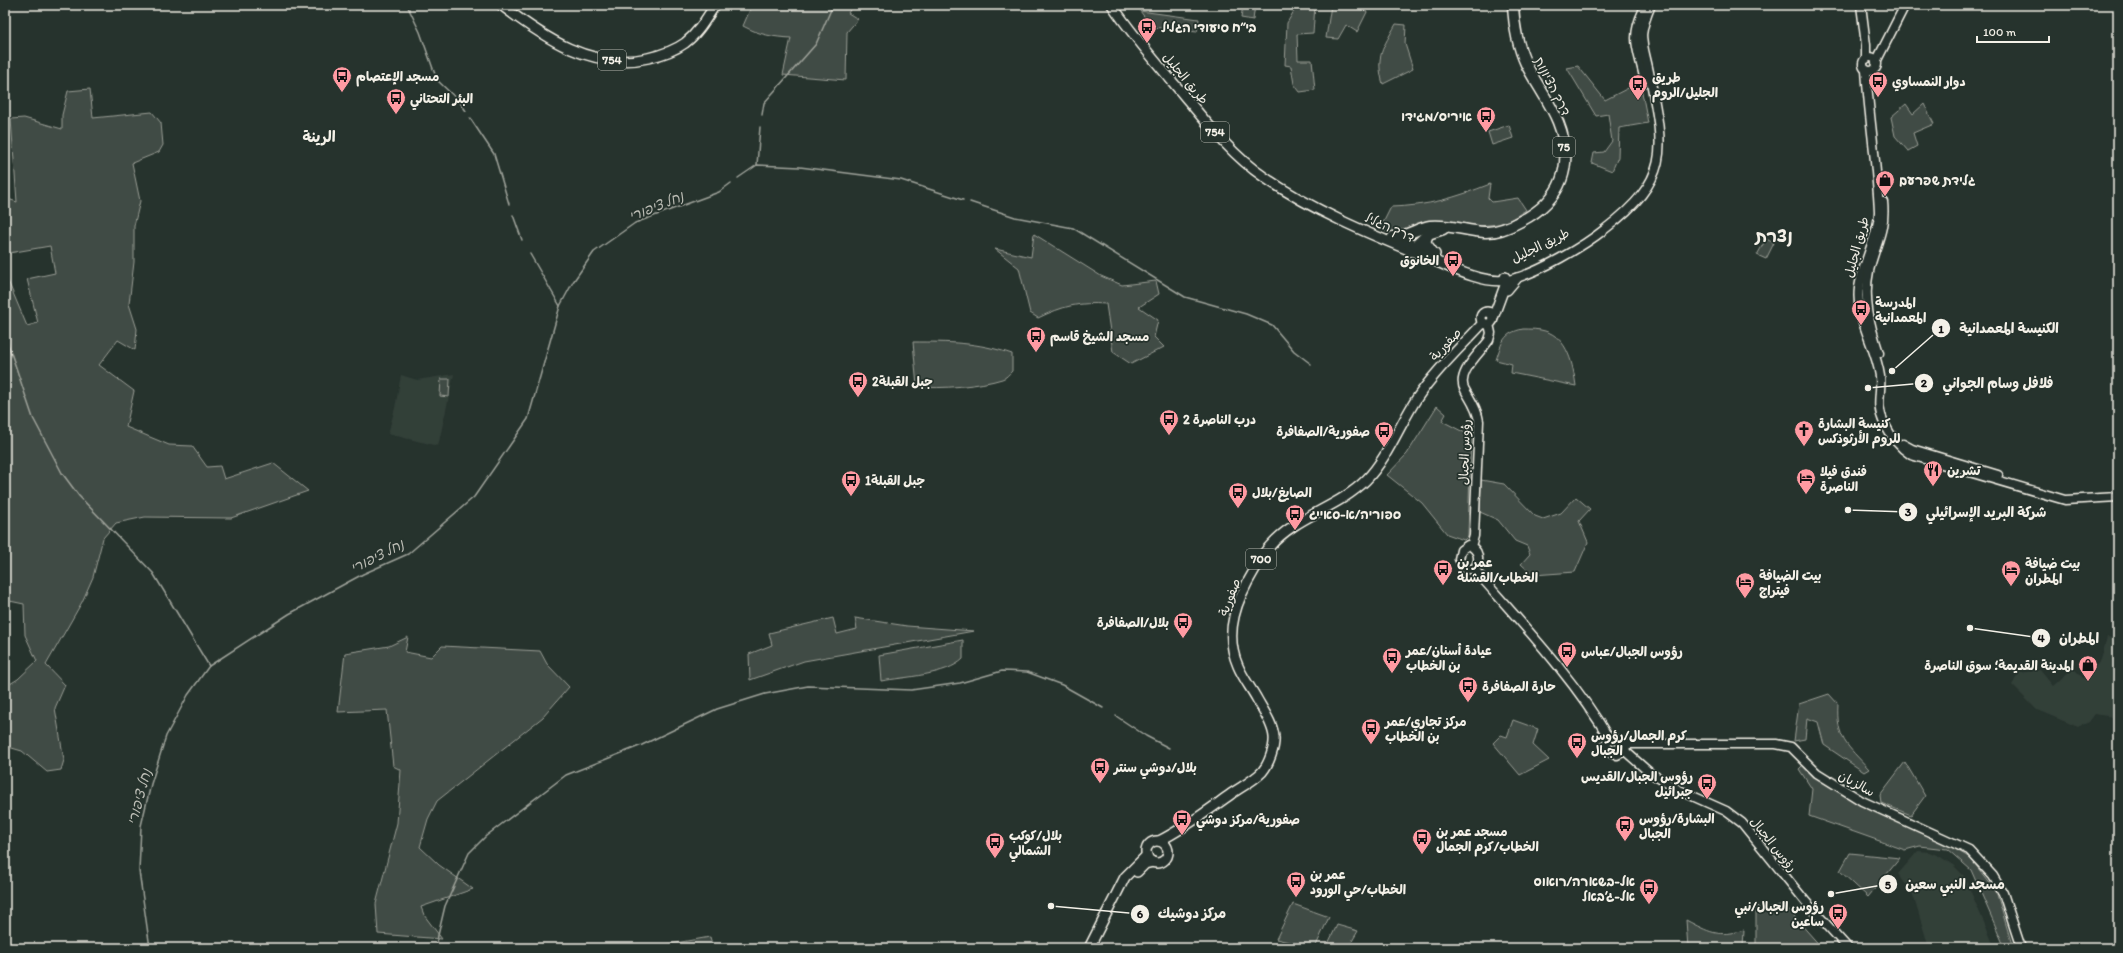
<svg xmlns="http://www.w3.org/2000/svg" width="2123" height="953" viewBox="0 0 2123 953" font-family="Itim,'Playpen Sans Arabic','Playpen Sans Hebrew',sans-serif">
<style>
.built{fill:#333f39}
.green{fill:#414b45;stroke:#9a9e96}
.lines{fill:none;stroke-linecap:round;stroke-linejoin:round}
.stream{stroke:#9fa39b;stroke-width:1.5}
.secondary-casing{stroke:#f4f1e8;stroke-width:11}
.primary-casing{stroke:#f4f1e8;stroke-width:12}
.highway-casing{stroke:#f4f1e8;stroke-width:13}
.secondary{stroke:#26332d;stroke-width:8}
.primary{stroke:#26332d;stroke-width:9}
.highway{stroke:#26332d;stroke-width:10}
.labels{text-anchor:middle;stroke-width:3.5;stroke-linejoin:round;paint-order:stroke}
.shield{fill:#26332d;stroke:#b6b8b0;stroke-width:1}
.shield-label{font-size:12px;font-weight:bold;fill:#f4f1e8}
.poi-label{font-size:13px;font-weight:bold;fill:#f4f1e8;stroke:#26332d;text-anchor:start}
.street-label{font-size:13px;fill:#f4f1e8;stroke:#26332d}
.water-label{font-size:14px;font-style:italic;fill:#bcbdb5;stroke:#26332d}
.quarter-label{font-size:15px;font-weight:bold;fill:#f4f1e8;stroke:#26332d}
.district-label{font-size:17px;font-weight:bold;fill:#f4f1e8;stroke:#26332d}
.leader{fill:none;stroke:#f4f1e8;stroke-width:1.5}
.callout-dot{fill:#f4f1e8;stroke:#26332d;stroke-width:1.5}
.mark-label{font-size:12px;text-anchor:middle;font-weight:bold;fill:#111}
.callout-label{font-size:14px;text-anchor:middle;font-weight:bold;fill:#f4f1e8;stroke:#26332d;stroke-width:3.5;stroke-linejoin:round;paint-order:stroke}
</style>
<rect width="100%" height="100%" fill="#26332d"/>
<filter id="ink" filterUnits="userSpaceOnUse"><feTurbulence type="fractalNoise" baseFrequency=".025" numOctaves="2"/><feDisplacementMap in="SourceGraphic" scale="8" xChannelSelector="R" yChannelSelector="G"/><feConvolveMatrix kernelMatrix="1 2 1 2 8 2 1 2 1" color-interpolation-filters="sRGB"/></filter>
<g filter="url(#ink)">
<g class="built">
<polygon points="454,374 438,446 388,434 395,408 401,375 417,380"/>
<polygon points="2107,637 2118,639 2118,718 2095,714 2089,722 2078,727 2037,710 2012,685 2019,673 2040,670 2053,686 2073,668 2084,679 2101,660"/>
<polygon points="1918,851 1929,852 1939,856 1953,865 1964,876 1995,948 1929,948 1913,895 1898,874"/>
</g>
<g class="green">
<path d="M752,5H853L848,13L858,19L847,32L846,80L783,75L791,38C773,37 760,35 743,26Z"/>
<polygon points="1243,5 1255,5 1253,20 1241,18"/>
<polygon points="1278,5 1315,5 1313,33 1297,34 1298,60 1312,60 1315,90 1300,92 1294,84 1291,66 1285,65 1287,23 1294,11"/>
<polygon points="1331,5 1355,5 1367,12 1357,32 1346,25 1338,39 1326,38"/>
<polygon points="1140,11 1199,19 1197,32 1152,27"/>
<path d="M1396,24L1406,25L1405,44L1413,69L1383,84C1375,56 1383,48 1396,24Z"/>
<polygon points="1578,66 1605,100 1640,82 1648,123 1619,128 1618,157 1612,171 1592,163 1594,153 1604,152 1612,141 1608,114 1596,116 1567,68"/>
<polygon points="90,89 93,118 152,112 161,123 163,145 159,152 132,163 140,201 134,226 134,262 129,304 137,329 135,350 118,340 99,365 134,391 126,427 169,445 192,446 207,467 220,466 224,479 273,463 308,491 231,518 145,517 116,523 103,538 93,577 82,602 46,665 65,685 55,708 64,760 61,770 47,772 22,751 5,746 5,687 18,679 37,661 25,635 24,604 5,600 7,534 5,534 5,274 27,326 38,323 27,279 55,273 50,246 9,253 5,249 5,198 17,202 11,119 24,118 62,129 62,115 68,91"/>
<polygon points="1906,104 1913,114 1924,104 1934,124 1913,133 1917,146 1908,151 1895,136 1891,117"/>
<polygon points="1509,125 1513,138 1492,145 1488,132"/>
<path d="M1490,184L1488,198L1492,202L1518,198L1526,210L1510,220L1498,224L1398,235L1380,229L1391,207C1428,206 1455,198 1490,184Z"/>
<path d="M1034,234L1101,276L1122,285L1156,281L1159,294L1139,307L1158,320L1154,337L1164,347L1131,364L1113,352L1106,304C1079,302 1063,306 1038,318L1030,313L1019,268L995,249L1031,257Z"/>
<polygon points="1766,239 1774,243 1766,259 1757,255"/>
<path d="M1523,329C1530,329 1539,329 1545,331C1568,338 1573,365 1576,386L1511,373L1512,364L1496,360C1502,342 1503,333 1523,329Z"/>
<path d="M913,342C949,342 977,342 1012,354V371C1009,374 1006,378 1002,379C980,386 941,389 917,387Z"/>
<polygon points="441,379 450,379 449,397 440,396"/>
<polygon points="1437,406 1446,414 1442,421 1471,436 1468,536 1464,540 1447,534 1422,503 1387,475 1407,454"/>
<polygon points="1481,480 1504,484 1535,516 1543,519 1561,513 1576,497 1590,509 1579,521 1588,542 1575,572 1533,575 1521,564 1530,554 1527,546 1515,541 1498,520 1480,512"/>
<polygon points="833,618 837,634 857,629 855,618 907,626 974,631 804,661 750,680 749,654 772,645 769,633"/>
<polygon points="408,637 405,652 431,657 442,646 540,651 547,664 569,687 543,717 437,801 428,819 420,847 439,865 473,889 421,907 424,915 442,939 378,934 376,904 397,823 401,770 393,766 387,710 338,712 345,653 389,646"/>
<path d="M963,640V659C947,675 904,677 881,681L879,655Z"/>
<path d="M1829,694L1838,704C1836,739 1847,745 1869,769L1864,772L1824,745L1818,722L1807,718L1805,739L1794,741L1799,704Z"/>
<polygon points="1513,720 1538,729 1533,745 1549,760 1520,775 1493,743 1501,735 1507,737"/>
<polygon points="1905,762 1925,796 1911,815 1881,803 1880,795"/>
<polygon points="1804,764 1815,777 1856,802 1947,844 1970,858 1996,891 2013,948 2005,948 1971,870 1947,849 1920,846 1905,850 1809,816 1812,789 1799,769"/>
<polygon points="1850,853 1900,858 1868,897 1840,871"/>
<polygon points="1293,904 1329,917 1315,948 1276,939"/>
<polygon points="1783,904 1822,948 1756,948 1756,905 1762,911"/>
<path d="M1686,920C1709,932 1718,938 1744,930L1743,948H1688Z"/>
<polygon points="1337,925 1358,931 1348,948 1326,948"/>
<polygon points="710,937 713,948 647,948"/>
</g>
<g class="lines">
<g class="stream">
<polyline points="407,5 420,32 437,80 459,101 466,111"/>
<polyline points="762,115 764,103 816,44 833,5"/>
<polyline points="470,118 494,154 509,204"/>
<polyline points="757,165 760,127"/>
<polyline points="738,178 757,165 800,167 901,180 963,200"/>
<polyline points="970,202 1015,217 1073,228 1185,297 1246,314 1272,325 1294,351 1311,364"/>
<polyline points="513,215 522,240"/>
<polyline points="530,254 560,306"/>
<polyline points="5,335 33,418 62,473 79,496 153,573 209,666"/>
<polyline points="1116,716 1146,736 1169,748"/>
<polyline points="1546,943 1548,948"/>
<polyline points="150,948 139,871 141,826 151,784 166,736 188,695 209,666 289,614 363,574 408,554 474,497 528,419 560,306 573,282 594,252 635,223 719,192 731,183"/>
<polyline points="435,948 445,906 469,853 486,836 566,775 642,745 717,709 765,694 808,686 911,690 960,683 1002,671 1027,672 1062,685 1103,708"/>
</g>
<defs>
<g id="secondary">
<polyline points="1861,5 1866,45 1866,59"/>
<path d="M1643,11C1630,39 1638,49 1644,77"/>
<circle cx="1870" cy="64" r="7"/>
<polyline points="1876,62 1905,5"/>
<path d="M1866,70C1869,117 1877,165 1879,212C1879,234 1862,264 1859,288C1855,319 1876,346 1880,376C1882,395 1875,403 1884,423C1891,437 1899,447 1911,455L2065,500L2118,497"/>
<path d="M1512,279C1538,273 1584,246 1605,229C1673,177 1664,149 1649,72C1642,38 1637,39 1651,5"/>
<path d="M1879,353C1870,326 1863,299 1869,271C1875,245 1886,230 1883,202"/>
<polyline points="1903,444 1912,449 1998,475"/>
<path d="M1468,545C1479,549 1481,560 1474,569H1465L1459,559L1461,550Z"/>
<path d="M1471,546L1474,536L1479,421C1477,408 1471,401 1465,390C1455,374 1480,353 1489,340L1491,333L1489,324"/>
<path d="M1474,569C1522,624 1573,677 1610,740"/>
<polygon points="1612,739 1622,741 1626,746 1625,751 1617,755 1607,750 1606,744"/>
<polyline points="1624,744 1776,744 1791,747 1817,773 1862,801 1969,850 1993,876 2003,893 2021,948"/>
<polyline points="1625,751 1650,773 1679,790 1726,811 1742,823 1806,902 1848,948"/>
</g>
<g id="primary">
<path d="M501,5C543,37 592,71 648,58C661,55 674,51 685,43C698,33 706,19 715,5"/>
<path d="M1112,5C1131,33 1154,60 1176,86C1203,118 1229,153 1264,177C1312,210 1367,233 1421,255C1444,264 1482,285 1507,280"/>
<polyline points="1393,237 1435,254"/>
<polyline points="1507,290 1517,278"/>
<circle cx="1487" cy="318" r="6"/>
<polyline points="1493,318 1507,280 1505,277"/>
<path d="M1159,841C1185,828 1207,811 1231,794C1241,787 1253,781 1262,772C1269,764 1275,747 1274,737C1273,724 1263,710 1257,699C1251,688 1243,678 1238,666C1223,632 1237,599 1255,569C1259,561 1264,552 1270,546C1296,516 1338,508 1366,480C1387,459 1400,424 1417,398C1436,370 1460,348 1483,323"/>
<circle cx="1157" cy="852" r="11"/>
<polyline points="1137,872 1145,864 1153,862"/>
<polyline points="1089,948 1125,877 1147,855"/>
</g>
<g id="highway">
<polyline points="1428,234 1425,242 1433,253"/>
<path d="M1393,237C1407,237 1417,228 1430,226C1449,224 1466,231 1484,232C1497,233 1510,227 1521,221C1562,200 1575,165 1558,122C1550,102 1536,84 1526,64C1517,45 1514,25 1513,5"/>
<polyline points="1410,251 1428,234 1443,229"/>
</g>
</defs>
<use href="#secondary" class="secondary-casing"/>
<use href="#primary" class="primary-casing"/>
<use href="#highway" class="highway-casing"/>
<use href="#secondary" class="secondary"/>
<use href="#primary" class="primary"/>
<use href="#highway" class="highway"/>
</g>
</g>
<defs>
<symbol id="bus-pin" viewBox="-11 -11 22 30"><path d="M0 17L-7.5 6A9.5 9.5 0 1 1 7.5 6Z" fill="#ff9aa2" stroke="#26332d"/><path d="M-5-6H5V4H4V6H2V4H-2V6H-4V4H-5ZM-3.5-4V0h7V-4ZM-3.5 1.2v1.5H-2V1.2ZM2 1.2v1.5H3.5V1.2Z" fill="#111"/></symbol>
<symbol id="shop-pin" viewBox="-11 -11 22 30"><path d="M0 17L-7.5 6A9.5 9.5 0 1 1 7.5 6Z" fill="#ff9aa2" stroke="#26332d"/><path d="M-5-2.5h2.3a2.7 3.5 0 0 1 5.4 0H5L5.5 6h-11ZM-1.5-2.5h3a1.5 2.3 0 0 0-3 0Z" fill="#111"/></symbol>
<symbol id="church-pin" viewBox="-11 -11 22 30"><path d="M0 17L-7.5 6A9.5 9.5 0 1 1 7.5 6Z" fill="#ff9aa2" stroke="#26332d"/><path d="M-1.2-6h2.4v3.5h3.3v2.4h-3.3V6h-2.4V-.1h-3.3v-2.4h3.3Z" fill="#111"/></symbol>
<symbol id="restaurant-pin" viewBox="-11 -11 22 30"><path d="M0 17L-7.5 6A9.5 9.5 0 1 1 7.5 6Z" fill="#ff9aa2" stroke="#26332d"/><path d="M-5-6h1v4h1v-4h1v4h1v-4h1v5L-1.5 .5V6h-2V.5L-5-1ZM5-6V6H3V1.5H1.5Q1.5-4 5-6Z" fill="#111"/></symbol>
<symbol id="hotel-pin" viewBox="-11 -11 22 30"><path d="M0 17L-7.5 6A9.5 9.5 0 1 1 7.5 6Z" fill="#ff9aa2" stroke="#26332d"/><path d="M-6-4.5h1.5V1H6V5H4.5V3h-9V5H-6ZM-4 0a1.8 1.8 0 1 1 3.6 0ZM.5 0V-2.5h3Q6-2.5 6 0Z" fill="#111"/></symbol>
</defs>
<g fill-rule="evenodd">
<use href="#bus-pin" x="1136" y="16" width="22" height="30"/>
<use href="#bus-pin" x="331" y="65" width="22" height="30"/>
<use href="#bus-pin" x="1867" y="70" width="22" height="30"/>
<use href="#bus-pin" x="1627" y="73" width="22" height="30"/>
<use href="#bus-pin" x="385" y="87" width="22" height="30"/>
<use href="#bus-pin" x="1475" y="105" width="22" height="30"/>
<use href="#shop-pin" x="1874" y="169" width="22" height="30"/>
<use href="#bus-pin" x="1442" y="249" width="22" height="30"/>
<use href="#bus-pin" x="1850" y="298" width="22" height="30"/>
<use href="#bus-pin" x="1025" y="325" width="22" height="30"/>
<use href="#bus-pin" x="847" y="370" width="22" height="30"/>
<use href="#bus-pin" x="1158" y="408" width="22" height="30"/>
<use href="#church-pin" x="1793" y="419" width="22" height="30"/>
<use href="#bus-pin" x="1373" y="420" width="22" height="30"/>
<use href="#restaurant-pin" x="1922" y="459" width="22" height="30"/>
<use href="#hotel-pin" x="1795" y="467" width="22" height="30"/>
<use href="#bus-pin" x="840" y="469" width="22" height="30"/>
<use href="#bus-pin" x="1227" y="481" width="22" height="30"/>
<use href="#bus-pin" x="1284" y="503" width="22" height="30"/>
<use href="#bus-pin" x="1432" y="558" width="22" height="30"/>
<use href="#hotel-pin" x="2000" y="559" width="22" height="30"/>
<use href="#hotel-pin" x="1734" y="571" width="22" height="30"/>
<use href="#bus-pin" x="1172" y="611" width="22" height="30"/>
<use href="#bus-pin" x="1556" y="640" width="22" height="30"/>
<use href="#bus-pin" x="1381" y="646" width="22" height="30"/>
<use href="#shop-pin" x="2077" y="654" width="22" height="30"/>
<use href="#bus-pin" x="1457" y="675" width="22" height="30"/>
<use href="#bus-pin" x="1360" y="717" width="22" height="30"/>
<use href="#bus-pin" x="1566" y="731" width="22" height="30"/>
<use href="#bus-pin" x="1089" y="756" width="22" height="30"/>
<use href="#bus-pin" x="1696" y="772" width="22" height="30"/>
<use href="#bus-pin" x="1171" y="808" width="22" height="30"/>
<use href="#bus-pin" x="1614" y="814" width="22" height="30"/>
<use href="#bus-pin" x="1411" y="827" width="22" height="30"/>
<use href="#bus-pin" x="984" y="831" width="22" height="30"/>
<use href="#bus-pin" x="1285" y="870" width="22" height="30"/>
<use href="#bus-pin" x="1638" y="877" width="22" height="30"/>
<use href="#bus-pin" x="1827" y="902" width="22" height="30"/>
</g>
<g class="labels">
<g class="shield">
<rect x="598" y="50" width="28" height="20" rx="3"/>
<rect x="1201" y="122" width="28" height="20" rx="3"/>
<rect x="1553" y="137" width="22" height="20" rx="3"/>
<rect x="1246" y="549" width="30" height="20" rx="3"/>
</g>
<g class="shield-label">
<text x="612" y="64">754</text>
<text x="1215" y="136">754</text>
<text x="1564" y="151">75</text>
<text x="1261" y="563">700</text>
</g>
<g class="poi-label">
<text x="1161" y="32">בי״ח סיעודי הגליל</text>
<text x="356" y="81">مسجد الإعتصام</text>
<text x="1652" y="82">طريق<tspan x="1652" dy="15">الجليل/الروم</tspan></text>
<text x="1892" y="86">دوار النمساوي</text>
<text x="410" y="103">البئر التحتاني</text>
<text x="1472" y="121" text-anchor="end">איריס/מגידו</text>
<text x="1899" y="185">גלידת שפרעם</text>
<text x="1439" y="265" text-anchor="end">الخانوق</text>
<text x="1875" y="307">المدرسة<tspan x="1875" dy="15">المعمدانية</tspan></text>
<text x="1050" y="341">مسجد الشيخ قاسم</text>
<text x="872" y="386">جبل القبلة2</text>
<text x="1183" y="424">درب الناصرة 2</text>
<text x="1818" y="428">كنيسة البشارة<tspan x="1818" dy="15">للروم الأرثوذكس</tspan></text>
<text x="1370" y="436" text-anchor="end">صفورية/الصفافرة</text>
<text x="1947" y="475">تشرين</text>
<text x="1820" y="476">فندق فيلا<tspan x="1820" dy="15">الناصرة</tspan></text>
<text x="865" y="485">جبل القبلة1</text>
<text x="1252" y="497">الصايغ/بلال</text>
<text x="1309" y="519">ספוריה/א-סאייג</text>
<text x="1457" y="567">عمر بن<tspan x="1457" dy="15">الخطاب/القشلة</tspan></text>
<text x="2025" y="568">بيت ضيافة<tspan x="2025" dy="15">المطران</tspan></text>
<text x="1759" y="580">بيت الضيافة<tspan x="1759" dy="15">فيتراج</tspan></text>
<text x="1169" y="627" text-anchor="end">بلال/الصفافرة</text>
<text x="1406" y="655">عيادة أسنان/عمر<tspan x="1406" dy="15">بن الخطاب</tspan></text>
<text x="1581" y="656">رؤوس الجبال/عباس</text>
<text x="2074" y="670" text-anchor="end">المدينة القديمة؛ سوق الناصرة</text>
<text x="1482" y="691">حارة الصفافرة</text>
<text x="1385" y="726">مركز تجاري/عمر<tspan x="1385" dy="15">بن الخطاب</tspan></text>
<text x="1591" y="740">كرم الجمال/رؤوس<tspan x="1591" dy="15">الجبال</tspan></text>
<text x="1114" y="772">بلال/دوشي سنتر</text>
<text x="1693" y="781" text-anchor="end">رؤوس الجبال/القديس<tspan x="1693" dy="15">جبرائيل</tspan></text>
<text x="1639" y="823">البشارة/رؤوس<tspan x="1639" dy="15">الجبال</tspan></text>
<text x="1196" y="824">صفورية/مركز دوشي</text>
<text x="1436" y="836">مسجد عمر بن<tspan x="1436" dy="15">الخطاب/كرم الجمال</tspan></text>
<text x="1009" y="840">بلال/كوكب<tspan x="1009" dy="15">الشمالي</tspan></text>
<text x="1310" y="879">عمر بن<tspan x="1310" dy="15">الخطاب/حي الورود</tspan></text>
<text x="1635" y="886" text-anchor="end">אל-בשארה/רואוס<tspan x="1635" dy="15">אל-ג׳באל</tspan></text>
<text x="1824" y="911" text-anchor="end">رؤوس الجبال/نبي<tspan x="1824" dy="15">ساعين</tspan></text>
</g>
<g class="street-label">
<text transform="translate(1186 78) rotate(50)" y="5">طريق الجليل</text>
<text transform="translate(1553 86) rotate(63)" y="5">דרך הציונות</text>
<text transform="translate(1390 227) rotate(24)" y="5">דרך הגליל</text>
<text transform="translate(1540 245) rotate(-26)" y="5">طريق الجليل</text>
<text transform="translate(1856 247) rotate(-75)" y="5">طريق الجليل</text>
<text transform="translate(1445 344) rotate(-47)" y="5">صفورية</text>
<text transform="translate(1464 452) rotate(-88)" y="5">رؤوس الجبال</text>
<text transform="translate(1229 597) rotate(-69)" y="5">صفورية</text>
<text transform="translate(1857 783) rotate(29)" y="5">سالزيان</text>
<text transform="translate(1774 844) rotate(51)" y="5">رؤوس الجبال</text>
</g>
<g class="water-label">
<text transform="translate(656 206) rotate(-22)" y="5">נחל ציפורי</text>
<text transform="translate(377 556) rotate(-27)" y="5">נחל ציפורי</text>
<text transform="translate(139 797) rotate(-75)" y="5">נחל ציפורי</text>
</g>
<g class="quarter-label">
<text x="319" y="142">الرينة</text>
</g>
<g class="district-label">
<text x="1774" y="242">נצרת</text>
</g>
</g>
<path class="leader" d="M1892 371L1941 328M1868 388L1924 383M1848 510L1908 512M1970 628L2041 638M1831 894L1888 884M1051 906L1140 914"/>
<g class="callout-dot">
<circle cx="1892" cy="371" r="4"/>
<circle cx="1868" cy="388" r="4"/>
<circle cx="1848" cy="510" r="4"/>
<circle cx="1970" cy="628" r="4"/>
<circle cx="1831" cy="894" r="4"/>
<circle cx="1051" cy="906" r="4"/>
<circle cx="1941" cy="328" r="10"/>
<circle cx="1924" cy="383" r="10"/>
<circle cx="1908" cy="512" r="10"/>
<circle cx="2041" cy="638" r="10"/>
<circle cx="1888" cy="884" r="10"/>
<circle cx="1140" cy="914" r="10"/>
</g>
<g class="mark-label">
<text x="1941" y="333">1</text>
<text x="1924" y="387">2</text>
<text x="1908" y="516">3</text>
<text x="2041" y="642">4</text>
<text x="1888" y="889">5</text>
<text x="1140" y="918">6</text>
</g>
<g class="callout-label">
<text x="2009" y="333">الكنيسة المعمدانية</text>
<text x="1998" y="388">فلافل وسام الجواني</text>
<text x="1986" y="517">شركة البريد الإسرائيلي</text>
<text x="2079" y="643">المطران</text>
<text x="1955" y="889">مسجد النبي سعين</text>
<text x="1192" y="918">مركز دوشيك</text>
</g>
<rect width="2123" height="953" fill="none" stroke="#26332d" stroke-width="20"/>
<rect x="10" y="10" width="2103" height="933" fill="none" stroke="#f4f1e8" stroke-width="1.5" filter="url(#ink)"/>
<path d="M1977 36v6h72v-6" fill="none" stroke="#f4f1e8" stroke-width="2"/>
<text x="1983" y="36" font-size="12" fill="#f4f1e8" stroke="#26332d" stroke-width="3" paint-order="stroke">100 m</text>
</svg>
